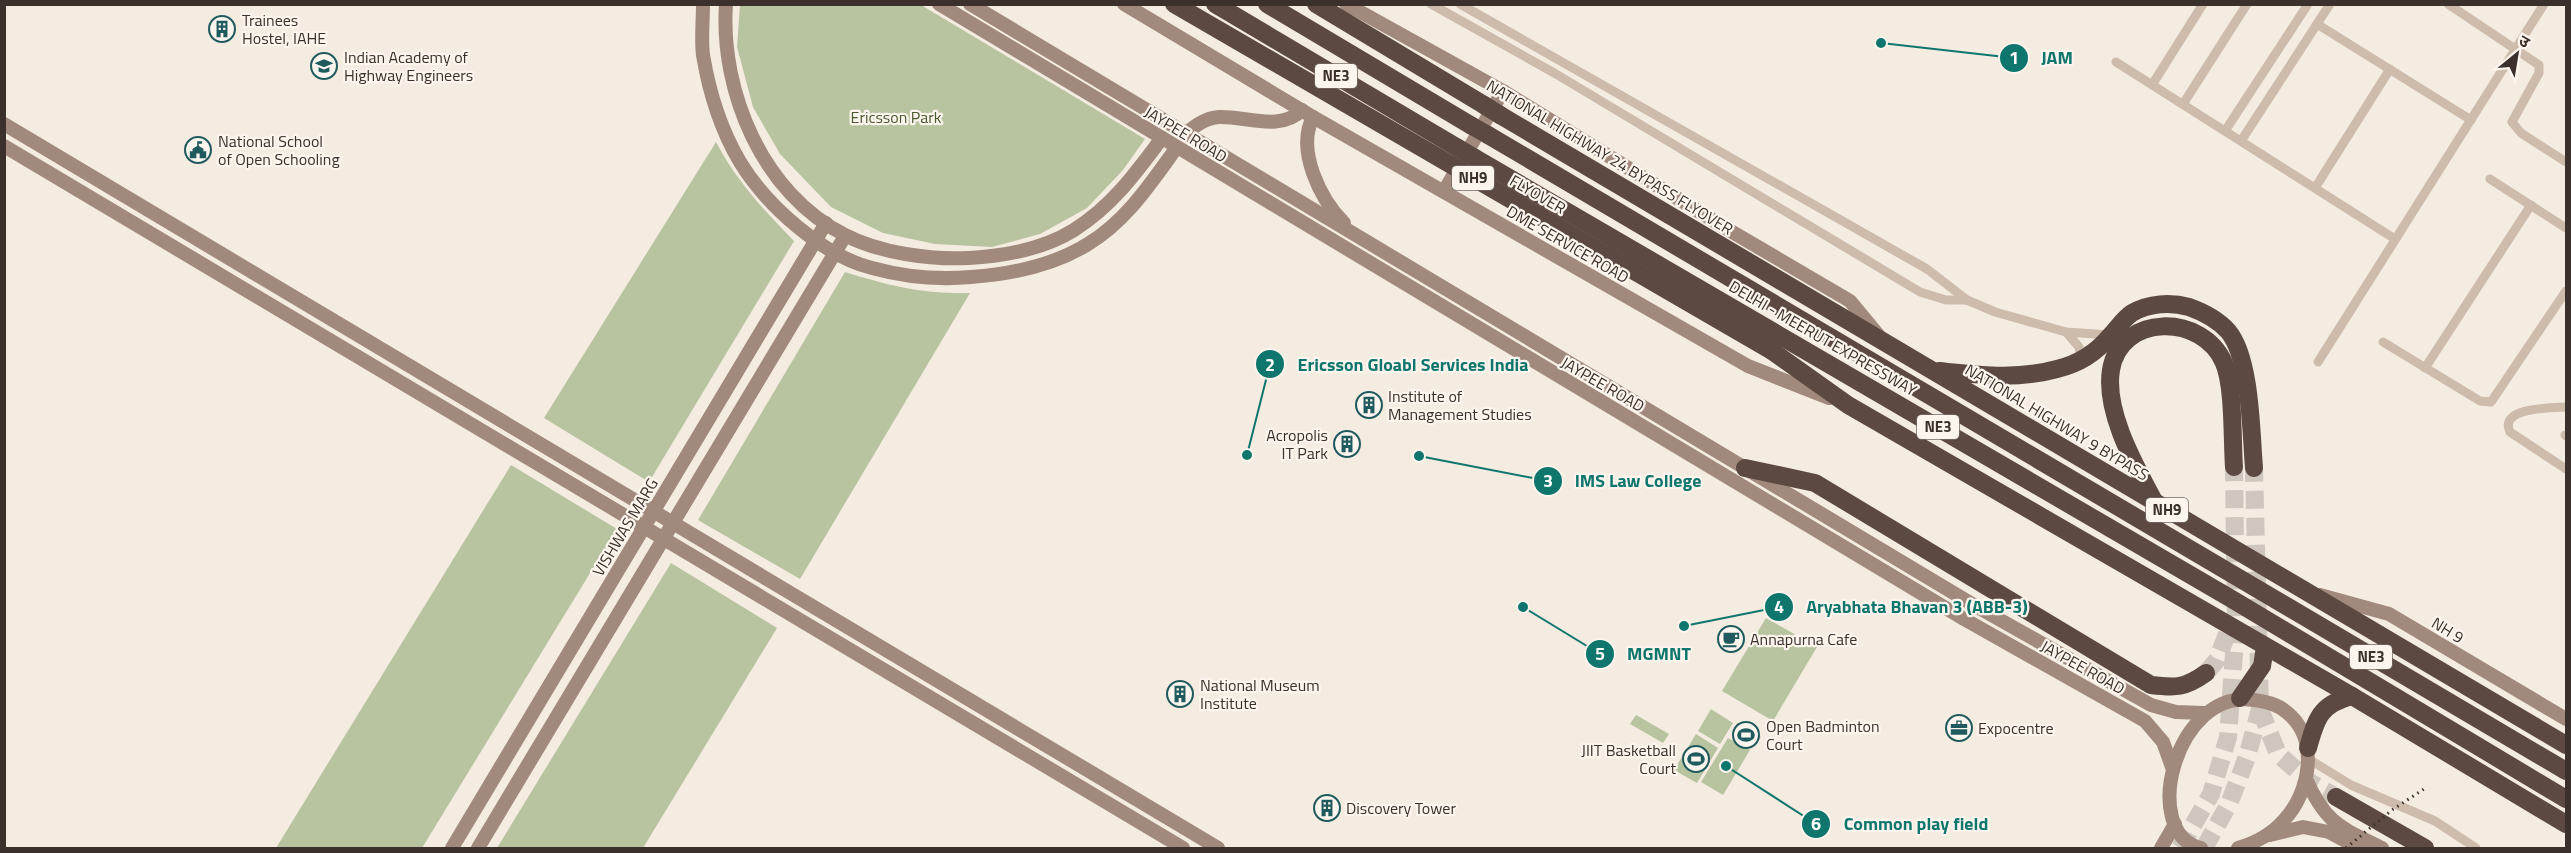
<svg xmlns="http://www.w3.org/2000/svg" width="2571" height="853" viewBox="0 0 2571 853" font-family="'Titillium Web','Noto Sans Devanagari',sans-serif">
<style>
.green{fill:#b8c4a0}
.lines{fill:none;stroke-linecap:round;stroke-linejoin:round}
.highway-tunnel{stroke:#cfc6bd;stroke-width:18;stroke-dasharray:18 9;stroke-linecap:butt}
.street{stroke:#cdbbac;stroke-width:9}
.secondary{stroke:#a18a7d;stroke-width:14}
.highway{stroke:#5c4a42;stroke-width:18}
.rail{stroke:#3b302b;stroke-width:3;stroke-dasharray:1.5 4.5;stroke-linecap:butt}
.highway-bridge{stroke:#5c4a42;stroke-width:18}
.labels{text-anchor:middle;stroke-width:4.5;stroke-linejoin:round;paint-order:stroke}
.shield{fill:#fbf5ee;stroke:#756b66;stroke-width:1.5}
.shield-label{font-size:15px;font-weight:bold;fill:#3b302b}
.poi-label{font-size:16px;fill:#3b302b;stroke:#fbf5ee;text-anchor:start}
.park-label{font-size:16px;fill:#4a5a2e;stroke:#fbf5ee}
.street-label{font-size:16px;fill:#3b302b;stroke:#fbf5ee}
.leader{fill:none;stroke:#0f766e;stroke-width:2}
.callout-dot{fill:#0f766e;stroke:#fbf5ee;stroke-width:2}
.mark-label{font-size:18px;text-anchor:middle;font-weight:bold;fill:#fff}
.callout-label{font-size:18px;text-anchor:middle;font-weight:bold;fill:#0f766e;stroke:#fbf5ee;stroke-width:4.5;stroke-linejoin:round;paint-order:stroke}
</style>
<rect width="100%" height="100%" fill="#f4ebe1"/>
<g class="green">
<polygon points="740,5 921,5 1145,139 1123,170 1087,208 1040,234 992,247 935,244 883,233 831,207 780,154 753,107 737,47"/>
<path d="M716,142C738,183 762,208 794,241L649,482L544,418Z"/>
<path d="M845,272C890,286 922,294 970,293L800,579L698,520Z"/>
<polygon points="511,465 617,529 422,848 276,848"/>
<polygon points="671,563 777,628 643,848 497,848"/>
<polygon points="1766,618 1817,647 1773,721 1722,691"/>
<polygon points="1711,709 1733,723 1720,744 1698,731"/>
<polygon points="1636,715 1669,734 1663,743 1630,724"/>
<polygon points="1737,723 1761,737 1755,746 1732,733"/>
<polygon points="1696,734 1718,748 1697,783 1674,770"/>
<polygon points="1728,738 1750,750 1723,795 1701,782"/>
</g>
<g class="lines">
<g class="highway-tunnel">
<polyline points="2206,673 2217,660 2229,629"/>
<polyline points="2260,709 2278,754 2311,783 2336,797"/>
<polyline points="2180,848 2211,794 2228,737 2236,625 2234,467"/>
<polyline points="2204,848 2229,804 2247,757 2260,709 2254,468"/>
</g>
<g class="street">
<polyline points="1431,4 1556,74 1920,292 1946,300 1967,300"/>
<polyline points="1460,4 1927,269 1967,300 1995,312 2066,332 2110,335"/>
<polyline points="2448,4 2539,65 2539,73 2512,122 2521,133 2566,162"/>
<polyline points="2317,24 2471,120"/>
<polyline points="2116,62 2395,239"/>
<polyline points="2152,85 2203,4"/>
<polyline points="2183,104 2247,4"/>
<polyline points="2225,131 2308,4"/>
<polyline points="2241,141 2330,4"/>
<polyline points="2490,179 2566,228"/>
<polyline points="2315,188 2390,69"/>
<polyline points="2066,332 2079,347 2081,360"/>
<polyline points="2383,342 2480,401 2491,402 2566,291"/>
<polyline points="2318,362 2544,4"/>
<polyline points="2425,368 2531,205"/>
<path d="M2566,407C2552,408 2498,407 2510,432L2566,469"/>
<polyline points="2565,435 2566,436"/>
<polyline points="2307,758 2351,785 2435,821 2476,848"/>
</g>
<g class="secondary">
<path d="M703,4C703,21 701,39 703,55C709,91 721,130 740,162C766,205 823,256 872,268C905,277 938,280 971,277C1012,274 1053,266 1088,244C1127,220 1151,183 1177,147"/>
<path d="M726,4C720,92 763,194 845,235C879,253 931,260 969,258C1004,256 1044,249 1074,230C1112,206 1136,173 1162,138"/>
<polyline points="939,4 1964,619 2145,721 2163,742 2172,767"/>
<polyline points="970,4 1972,604 2151,705 2176,712 2204,713"/>
<polyline points="1124,4 1313,117 1748,366 1829,398"/>
<polyline points="1346,4 1503,91 1734,233 1850,301 1879,336"/>
<path d="M1313,117C1296,150 1320,199 1344,223"/>
<polyline points="4,124 1218,848"/>
<path d="M1185,134C1195,126 1205,118 1219,117C1246,116 1280,132 1302,110"/>
<polyline points="4,146 1183,848"/>
<polyline points="1444,191 1503,91"/>
<polyline points="2320,595 2389,614 2566,719"/>
<path d="M2306,779C2326,824 2340,827 2382,848"/>
<polyline points="2270,835 2303,827 2329,832 2359,848"/>
<polyline points="452,848 826,223"/>
<polyline points="478,848 845,236"/>
<polyline points="2161,848 2175,824"/>
<path d="M2201,848C2139,834 2175,688 2254,700C2269,702 2280,705 2291,716C2319,743 2309,794 2284,820C2272,834 2255,843 2238,848"/>
</g>
<g class="highway">
<polyline points="1215,4 1458,148"/>
<polyline points="1267,4 1472,126"/>
<polyline points="1316,4 1484,105"/>
<polyline points="1500,115 2566,745"/>
<polyline points="1488,135 2566,771"/>
<polyline points="1475,158 2230,598 2566,799"/>
<polyline points="1772,351 1848,405 2352,696 2566,824"/>
<path d="M1939,371C1979,375 2017,380 2057,369C2078,364 2096,353 2110,336C2117,329 2123,319 2132,313C2149,303 2171,302 2189,307C2203,312 2218,320 2228,331C2251,358 2251,433 2254,468"/>
<path d="M1745,468L1815,483L2151,685C2176,688 2185,688 2206,673"/>
<path d="M2155,503C2136,467 2104,412 2111,370C2120,313 2203,313 2224,363C2234,387 2232,439 2234,467"/>
<polyline points="2240,698 2262,666 2265,647"/>
<path d="M2308,748C2316,719 2320,704 2352,696"/>
<polyline points="2336,797 2425,848"/>
</g>
<polyline class="rail" points="2346,848 2392,810 2424,789"/>
<g class="highway-bridge">
<polyline points="1174,4 1772,351"/>
<polyline points="1484,105 1500,115"/>
<polyline points="1472,126 1488,135"/>
<polyline points="1458,148 1475,158"/>
</g>
</g>
<defs>
<symbol id="building-ring" viewBox="-11 -11 22 22"><circle r="9.5" fill="#fbf5ee" stroke="#1f5a5e" stroke-width="1.5"/><path d="M-4-6H4V6H1V3H-1V6H-4ZM-2.5-4.3h1.7v1.8h-1.7ZM.8-4.3h1.7v1.8H.8ZM-2.5-1h1.7V.8h-1.7ZM.8-1h1.7V.8H.8Z" fill="#1f5a5e"/></symbol>
<symbol id="university-ring" viewBox="-11 -11 22 22"><circle r="9.5" fill="#fbf5ee" stroke="#1f5a5e" stroke-width="1.5"/><path d="M0-5L7-2L0 1L-7-2ZM-4 1L0 2.5L4 1V4Q0 6-4 4Z" fill="#1f5a5e"/></symbol>
<symbol id="civic-ring" viewBox="-11 -11 22 22"><circle r="9.5" fill="#fbf5ee" stroke="#1f5a5e" stroke-width="1.5"/><path d="M-.6-6.5H3V-4.5H.6V-3L4-1V1h2V6H-6V1h2V-1L-.6-3ZM-1.2 2.5V6h2.4V2.5Z" fill="#1f5a5e"/></symbol>
<symbol id="cafe-ring" viewBox="-11 -11 22 22"><circle r="9.5" fill="#fbf5ee" stroke="#1f5a5e" stroke-width="1.5"/><path d="M-5.5-4.5H6V0H3Q3 3.5 0 3.5H-2.5Q-5.5 3.5-5.5 0ZM3-3.2v2h1.7v-2ZM-6 4.5H4V6H-6Z" fill="#1f5a5e"/></symbol>
<symbol id="office-ring" viewBox="-11 -11 22 22"><circle r="9.5" fill="#fbf5ee" stroke="#1f5a5e" stroke-width="1.5"/><path d="M-6-3h4V-5.5h4V-3h4V5H-6ZM-1-4.5V-3h2v-1.5ZM-6 0V1H6V0Z" fill="#1f5a5e"/></symbol>
<symbol id="stadium-ring" viewBox="-11 -11 22 22"><circle r="9.5" fill="#fbf5ee" stroke="#1f5a5e" stroke-width="1.5"/><path d="M0-5a6.5 5 0 1 0 0 10a6.5 5 0 1 0 0-10ZM-3.5-1.8h7v3.6h-7Z" fill="#1f5a5e"/></symbol>
</defs>
<g fill-rule="evenodd">
<use href="#building-ring" x="207" y="14" width="30" height="30"/>
<use href="#university-ring" x="309" y="51" width="30" height="30"/>
<use href="#civic-ring" x="183" y="135" width="30" height="30"/>
<use href="#building-ring" x="1354" y="390" width="30" height="30"/>
<use href="#building-ring" x="1332" y="429" width="30" height="30"/>
<use href="#cafe-ring" x="1716" y="624" width="30" height="30"/>
<use href="#building-ring" x="1165" y="679" width="30" height="30"/>
<use href="#office-ring" x="1944" y="713" width="30" height="30"/>
<use href="#stadium-ring" x="1731" y="720" width="30" height="30"/>
<use href="#stadium-ring" x="1681" y="744" width="30" height="30"/>
<use href="#building-ring" x="1312" y="793" width="30" height="30"/>
</g>
<g class="labels">
<g class="shield">
<rect x="1315" y="64" width="42" height="24" rx="4.5"/>
<rect x="1452" y="166" width="42" height="24" rx="4.5"/>
<rect x="1917" y="415" width="42" height="24" rx="4.5"/>
<rect x="2146" y="498" width="42" height="24" rx="4.5"/>
<rect x="2350" y="645" width="42" height="24" rx="4.5"/>
</g>
<g class="shield-label">
<text x="1336" y="81">NE3</text>
<text x="1473" y="183">NH9</text>
<text x="1938" y="432">NE3</text>
<text x="2167" y="515">NH9</text>
<text x="2371" y="662">NE3</text>
</g>
<g class="poi-label">
<text x="242" y="26">Trainees<tspan x="242" dy="18">Hostel, IAHE</tspan></text>
<text x="344" y="63">Indian Academy of<tspan x="344" dy="18">Highway Engineers</tspan></text>
<text x="218" y="147">National School<tspan x="218" dy="18">of Open Schooling</tspan></text>
<text x="1388" y="402">Institute of<tspan x="1388" dy="18">Management Studies</tspan></text>
<text x="1328" y="441" text-anchor="end">Acropolis<tspan x="1328" dy="18">IT Park</tspan></text>
<text x="1750" y="645">Annapurna Cafe</text>
<text x="1200" y="691">National Museum<tspan x="1200" dy="18">Institute</tspan></text>
<text x="1766" y="732">Open Badminton<tspan x="1766" dy="18">Court</tspan></text>
<text x="1978" y="734">Expocentre</text>
<text x="1676" y="756" text-anchor="end">JIIT Basketball<tspan x="1676" dy="18">Court</tspan></text>
<text x="1346" y="814">Discovery Tower</text>
</g>
<g class="park-label">
<text x="896" y="123">Ericsson Park</text>
</g>
<g class="street-label">
<text transform="translate(1186 134) rotate(31)" y="6">JAYPEE ROAD</text>
<text transform="translate(1610 157) rotate(31)" y="6">NATIONAL HIGHWAY 24 BYPASS FLYOVER</text>
<text transform="translate(1538 194) rotate(30)" y="6">FLYOVER</text>
<text transform="translate(1568 244) rotate(30)" y="6">DME SERVICE ROAD</text>
<text transform="translate(1823 338) rotate(30)" y="6">DELHI - MEERUT EXPRESSWAY</text>
<text transform="translate(1603 384) rotate(30)" y="6">JAYPEE ROAD</text>
<text transform="translate(2057 422) rotate(31)" y="6">NATIONAL HIGHWAY 9 BYPASS</text>
<text transform="translate(625 527) rotate(-59)" y="6">VISHWAS MARG</text>
<text transform="translate(2448 630) rotate(31)" y="6">NH 9</text>
<text transform="translate(2083 667) rotate(29)" y="6">JAYPEE ROAD</text>
</g>
</g>
<path class="leader" d="M1881 43L2014 58M1247 455L1270 364M1419 456L1548 481M1684 626L1779 607M1523 607L1600 654M1726 766L1816 824"/>
<g class="callout-dot">
<circle cx="1881" cy="43" r="6"/>
<circle cx="1247" cy="455" r="6"/>
<circle cx="1419" cy="456" r="6"/>
<circle cx="1684" cy="626" r="6"/>
<circle cx="1523" cy="607" r="6"/>
<circle cx="1726" cy="766" r="6"/>
<circle cx="2014" cy="58" r="15"/>
<circle cx="1270" cy="364" r="15"/>
<circle cx="1548" cy="481" r="15"/>
<circle cx="1779" cy="607" r="15"/>
<circle cx="1600" cy="654" r="15"/>
<circle cx="1816" cy="824" r="15"/>
</g>
<g class="mark-label">
<text x="2014" y="64">1</text>
<text x="1270" y="371">2</text>
<text x="1548" y="487">3</text>
<text x="1779" y="613">4</text>
<text x="1600" y="660">5</text>
<text x="1816" y="830">6</text>
</g>
<g class="callout-label">
<text x="2057" y="64">JAM</text>
<text x="1413" y="371">Ericsson Gloabl Services India</text>
<text x="1638" y="487">IMS Law College</text>
<text x="1917" y="613">Aryabhata Bhavan 3 (ABB-3)</text>
<text x="1659" y="660">MGMNT</text>
<text x="1916" y="830">Common play field</text>
</g>
<rect width="2571" height="853" fill="none" stroke="#3b302b" stroke-width="12"/>
<g transform="translate(2517 54) rotate(30)" stroke="#fbf5ee" stroke-width="4.5" paint-order="stroke">
<path d="M0-4.5L10 22L0 15L-10 22Z" fill="#3b302b"/>
<text y="-9" font-size="16" font-weight="bold" text-anchor="middle" fill="#3b302b">उ</text>
</g>
</svg>
